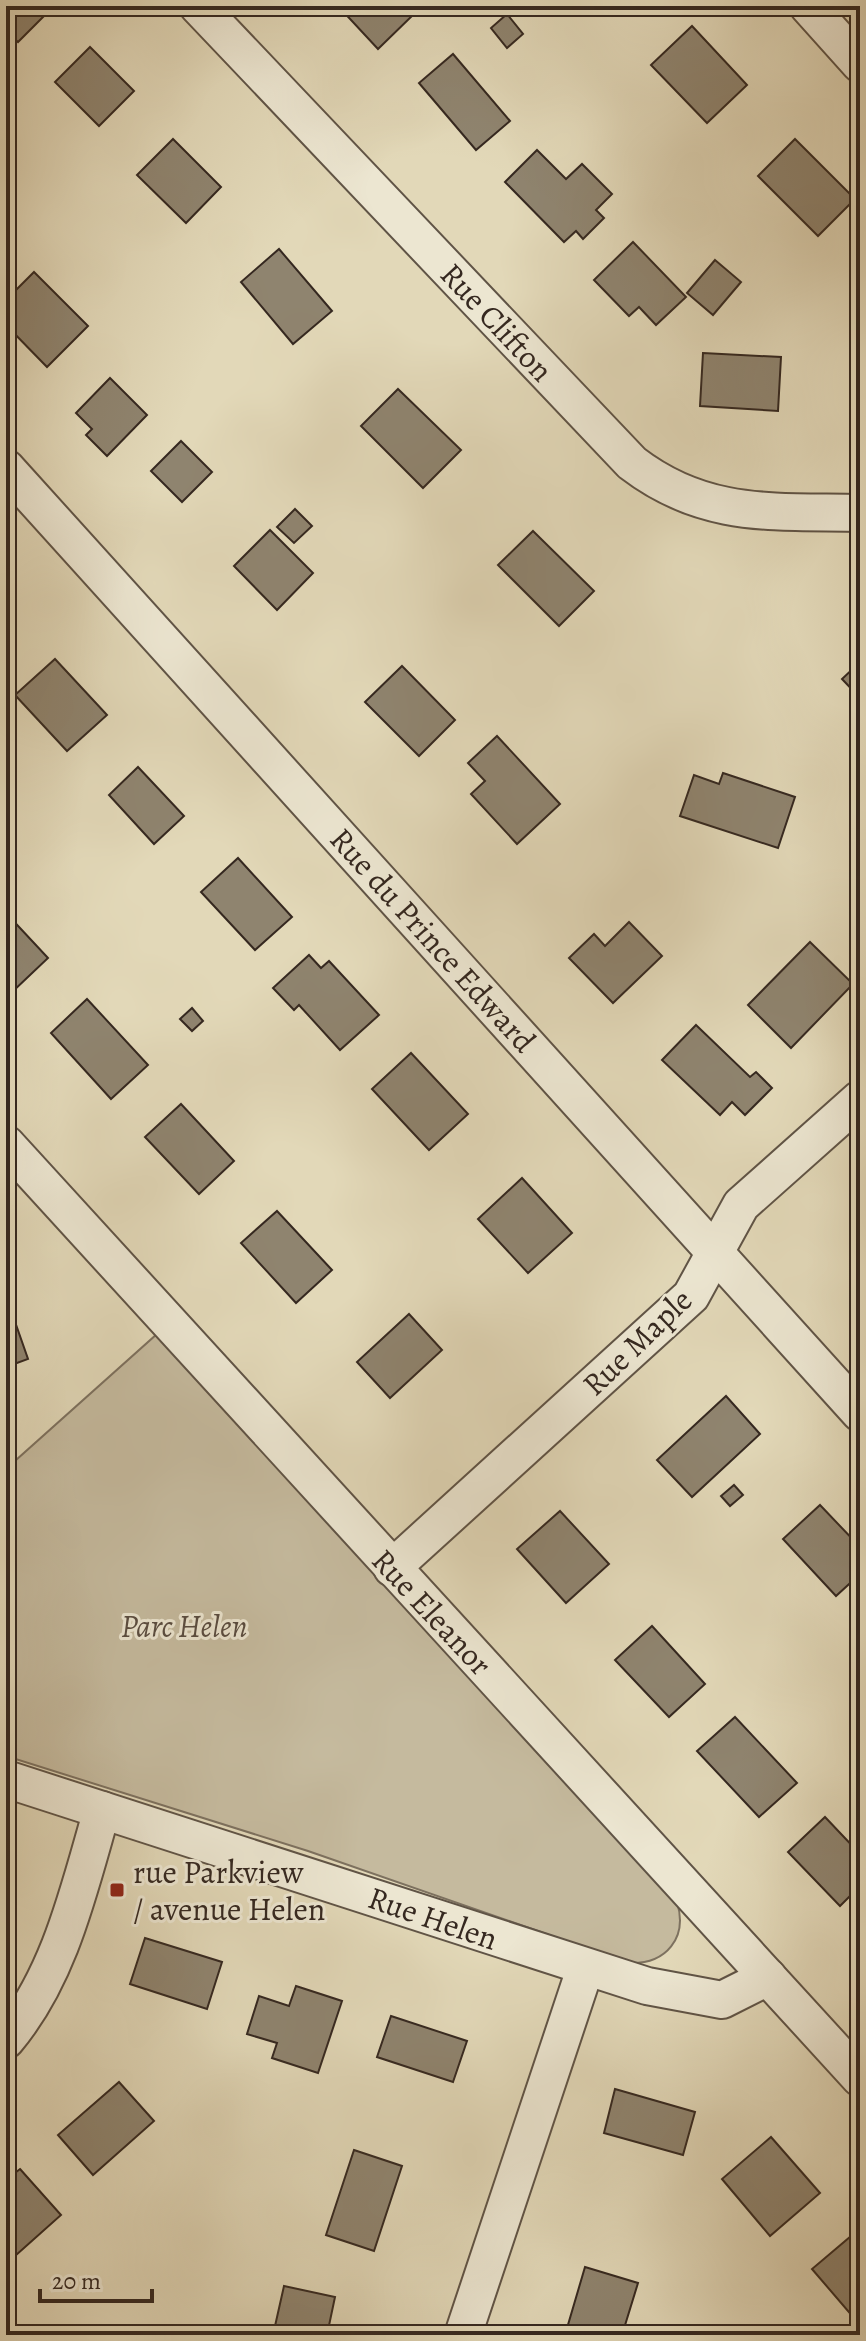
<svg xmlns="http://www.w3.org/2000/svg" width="866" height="2341" viewBox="0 0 866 2341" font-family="Alegreya,serif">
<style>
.green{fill:#c5ba9e;stroke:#7d715f;stroke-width:2}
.building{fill:#8f846f;stroke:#352820;stroke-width:2}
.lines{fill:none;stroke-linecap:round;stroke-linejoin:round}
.minor-casing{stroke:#605446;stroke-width:40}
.minor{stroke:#ece6d1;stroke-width:36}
.poi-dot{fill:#8f2418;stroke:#ece6d1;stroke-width:3}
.labels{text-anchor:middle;stroke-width:6;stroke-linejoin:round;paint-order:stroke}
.street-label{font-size:32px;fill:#352820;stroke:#ece6d1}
.park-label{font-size:32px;font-style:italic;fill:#594c40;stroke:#ece6d1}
.poi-label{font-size:32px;fill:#352820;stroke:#ece6d1;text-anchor:start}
</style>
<rect width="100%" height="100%" fill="#e2d8b8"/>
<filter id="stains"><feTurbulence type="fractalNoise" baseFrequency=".0025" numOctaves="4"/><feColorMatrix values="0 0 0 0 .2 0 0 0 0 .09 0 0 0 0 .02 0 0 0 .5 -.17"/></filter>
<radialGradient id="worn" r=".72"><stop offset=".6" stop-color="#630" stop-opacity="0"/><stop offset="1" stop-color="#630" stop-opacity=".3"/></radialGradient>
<path class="green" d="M157,1334L677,1902C688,1938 666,1964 630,1963L308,1851L6,1756V1469Z"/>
<g class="building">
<polygon points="6,6 54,6 18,42 6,31"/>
<polygon points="338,6 408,6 415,13 378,49"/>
<polygon points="507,14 523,34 507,48 491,28"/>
<polygon points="692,26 747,85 707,123 651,65"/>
<polygon points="90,47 134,91 99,126 55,82"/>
<polygon points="453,54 510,121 476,150 419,83"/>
<polygon points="173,139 221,187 186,223 137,175"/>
<polygon points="795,139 855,199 818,236 758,176"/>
<polygon points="537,150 566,179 582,164 612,194 596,210 604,218 583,239 576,231 564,242 505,182"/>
<polygon points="633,242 686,297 656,325 639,307 629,316 594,280"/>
<polygon points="279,249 332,311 293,344 241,282"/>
<polygon points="715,260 741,282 713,315 687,293"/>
<polygon points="34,272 88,326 47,367 6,325 6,300"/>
<polygon points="703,353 781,357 778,411 700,406"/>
<polygon points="110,378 147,415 107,456 86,435 92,429 76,413"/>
<polygon points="398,389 461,450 423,488 361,426"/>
<polygon points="181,441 212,472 182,502 151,471"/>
<polygon points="295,509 312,526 294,543 277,527"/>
<polygon points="270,530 313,573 277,610 234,566"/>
<polygon points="533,531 594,591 559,626 498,565"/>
<polygon points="55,659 107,715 67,751 15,695"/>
<polygon points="860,662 860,698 842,679"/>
<polygon points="402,666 455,720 419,756 365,702"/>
<polygon points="497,736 560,804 517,844 471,794 485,781 468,763"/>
<polygon points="138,767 184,816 154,844 109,795"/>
<polygon points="723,773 795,797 778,848 680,816 694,775 719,784"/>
<polygon points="238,858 292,917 255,950 201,892"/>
<polygon points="6,913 48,958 10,994 6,989"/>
<polygon points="629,922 662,956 613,1003 569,958 594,934 605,946"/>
<polygon points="810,942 853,984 791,1048 748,1005"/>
<polygon points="309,955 321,968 329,961 379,1015 340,1050 299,1005 294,1010 273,988"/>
<polygon points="87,999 148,1065 111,1099 51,1033"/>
<polygon points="192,1008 203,1021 192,1031 180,1019"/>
<polygon points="696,1025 750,1077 756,1072 772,1088 745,1115 732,1102 720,1115 662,1060"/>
<polygon points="411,1053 468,1114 429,1150 372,1089"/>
<polygon points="181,1104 234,1161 199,1194 145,1137"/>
<polygon points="522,1178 572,1233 528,1273 478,1219"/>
<polygon points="277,1211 332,1270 296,1303 241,1243"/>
<polygon points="6,1296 28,1359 6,1367"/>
<polygon points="409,1314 442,1350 390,1398 357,1362"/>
<polygon points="726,1396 760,1434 692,1497 657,1460"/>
<polygon points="734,1485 743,1495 730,1506 721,1496"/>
<polygon points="820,1505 860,1547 860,1574 836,1596 783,1539"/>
<polygon points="560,1511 609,1564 566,1603 517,1549"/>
<polygon points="652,1626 705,1684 669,1717 615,1660"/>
<polygon points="735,1717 797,1783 759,1817 697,1751"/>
<polygon points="825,1817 860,1854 860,1886 840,1906 788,1852"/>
<polygon points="145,1938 222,1962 207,2009 130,1984"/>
<polygon points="296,1986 342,2001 318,2073 272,2058 277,2043 247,2034 259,1996 289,2006"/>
<polygon points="391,2016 467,2041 453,2082 377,2057"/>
<polygon points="119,2082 154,2121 93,2175 58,2135"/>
<polygon points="615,2089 695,2112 683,2155 604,2133"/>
<polygon points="771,2137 820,2193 770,2236 722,2179"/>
<polygon points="354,2150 402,2166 374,2251 326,2235"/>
<polygon points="20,2169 61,2215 6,2264 6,2180"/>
<polygon points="857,2231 860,2235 860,2325 812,2269"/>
<polygon points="585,2267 638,2283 622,2335 565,2335"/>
<polygon points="284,2286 335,2297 327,2335 273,2335"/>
</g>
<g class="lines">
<defs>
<g id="minor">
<path d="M198,6L632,463C705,519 774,511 860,513"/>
<polyline points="808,6 860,64"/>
<polyline points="6,468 860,1413"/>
<polyline points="6,1144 860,2078"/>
<polyline points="392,1568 691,1296 741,1205 860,1099"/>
<polyline points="6,1779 647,1986 722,2000 768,1977"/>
<path d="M6,2040C60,1976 79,1889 102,1810"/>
<polyline points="463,2335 585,1969"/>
</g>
</defs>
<use href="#minor" class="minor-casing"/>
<use href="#minor" class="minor"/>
</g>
<rect class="poi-dot" x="109" y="1882" width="16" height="16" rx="4"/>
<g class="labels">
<g class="street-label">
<text transform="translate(497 322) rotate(47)" y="11">Rue Clifton</text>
<text transform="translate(433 940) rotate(48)" y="11">Rue du Prince Edward</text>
<text transform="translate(637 1342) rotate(-44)" y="11">Rue Maple</text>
<text transform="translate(432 1612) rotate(47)" y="11">Rue Eleanor</text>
<text transform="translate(433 1918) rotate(19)" y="11">Rue Helen</text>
</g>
<g class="park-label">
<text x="184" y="1637">Parc Helen</text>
</g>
<g class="poi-label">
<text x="133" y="1883">rue Parkview<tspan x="133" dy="37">/ avenue Helen</tspan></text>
</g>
</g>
<rect width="866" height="2341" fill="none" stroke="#e2d8b8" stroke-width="32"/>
<rect x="8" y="8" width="850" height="2325" fill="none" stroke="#352820" stroke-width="4"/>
<rect x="16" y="16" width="834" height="2309" fill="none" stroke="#352820" stroke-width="2"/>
<path d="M40 2289v12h112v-12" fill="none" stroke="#352820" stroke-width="4"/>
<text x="52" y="2289" font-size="24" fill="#352820" stroke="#ece6d1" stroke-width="6" paint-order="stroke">20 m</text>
<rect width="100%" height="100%" filter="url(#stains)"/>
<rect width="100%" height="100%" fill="url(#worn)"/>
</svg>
